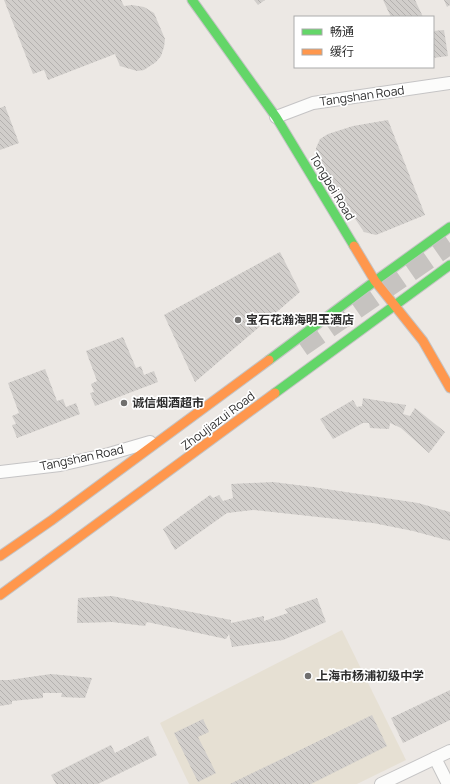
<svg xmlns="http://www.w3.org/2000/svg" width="450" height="784" viewBox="0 0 450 784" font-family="Manrope,'Noto Sans SC',sans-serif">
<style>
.education{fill:#e6e0d3}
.building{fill:url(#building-back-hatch)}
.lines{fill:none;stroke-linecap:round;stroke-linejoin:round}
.highway-tunnel{stroke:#c6c3c0;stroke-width:22;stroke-dasharray:22 11;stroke-linecap:butt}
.street-casing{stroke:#c5c4c5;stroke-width:14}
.fast-casing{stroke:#c5c4c5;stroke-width:11}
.slow-casing{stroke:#c5c4c5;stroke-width:11}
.street{stroke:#fcfcfb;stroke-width:12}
.fast{stroke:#63d668;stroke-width:9}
.slow{stroke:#ff974d;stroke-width:9}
.poi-dot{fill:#706f6e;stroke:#fff;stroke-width:1.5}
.labels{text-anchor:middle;stroke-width:3.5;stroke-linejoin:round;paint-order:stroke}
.street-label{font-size:12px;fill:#2e2e2e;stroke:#fff}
.poi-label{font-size:12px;font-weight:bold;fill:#2e2e2e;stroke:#fff;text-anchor:start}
</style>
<defs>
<pattern id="building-back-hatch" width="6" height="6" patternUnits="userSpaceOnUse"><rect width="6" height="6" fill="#d1cecb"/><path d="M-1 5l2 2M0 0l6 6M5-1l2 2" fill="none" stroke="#b4b1af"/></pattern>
</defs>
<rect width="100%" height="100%" fill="#ece8e4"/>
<polygon class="education" points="342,630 406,760 357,784 189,784 160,723"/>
<g class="building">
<polygon points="4,0 121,0 124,6 132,5 144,7 154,13 165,39 164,47 161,56 156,62 144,70 137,71 120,66 115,54 48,80 44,70 33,74"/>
<polygon points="254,0 265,0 258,5"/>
<polygon points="383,0 415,0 423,17 391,17"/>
<polygon points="444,0 450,0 450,5 447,7"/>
<polygon points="444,30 448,56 433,58 433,31"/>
<polygon points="5,106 19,143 0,150 0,108"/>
<polygon points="388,120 425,215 376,235 364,232 321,168 317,157 316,148 320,139 328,134 353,126"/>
<polygon points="280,252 300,292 195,382 164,315"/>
<polygon points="123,337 136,368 141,366 144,375 154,371 158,382 95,406 90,393 94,392 91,384 97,381 86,351"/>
<polygon points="45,369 57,401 63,399 66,407 76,403 80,414 17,438 12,425 16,424 12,416 19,413 8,383"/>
<polygon points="363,398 406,405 403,414 410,416 415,408 445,432 429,453 401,428 390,423 389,429 370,428 369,423 363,423 333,439 320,419 353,400 357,407 362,406"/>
<polygon points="273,482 313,487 418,503 450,512 450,541 413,531 373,523 253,510 227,513 175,550 163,529 210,495 213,498 219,495 223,501 233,498 231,484"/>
<polygon points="112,596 231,620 231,623 264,616 264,621 288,613 285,609 317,598 326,622 283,640 232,647 229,634 226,639 147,622 145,626 112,622 77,623 78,598"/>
<polygon points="51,674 92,678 85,698 61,697 62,693 43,693 43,698 12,701 12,704 0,706 0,680 9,680"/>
<polygon points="450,690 450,720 403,743 391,718"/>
<polygon points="372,715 387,746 311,784 230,784"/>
<polygon points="203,719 209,732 198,737 216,773 198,782 174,733"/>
<polygon points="148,736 157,755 98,784 56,784 51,775 111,745 115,753"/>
</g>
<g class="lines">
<polyline class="highway-tunnel" points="301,346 450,243"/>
<defs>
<g id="street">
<polyline points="276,117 313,103 450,83"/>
<polyline points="0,472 60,465 109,454 150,442"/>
<polyline points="435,758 448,784"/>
<polyline points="381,784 450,751"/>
</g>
<g id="fast">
<polyline points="192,0 276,117 354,246"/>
<polyline points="269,360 375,281 450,227"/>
<polyline points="275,393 450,265"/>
</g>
<g id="slow">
<polyline points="354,246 375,281 423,341 450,388"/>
<polyline points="0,556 52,520 269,360"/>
<polyline points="0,595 275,393"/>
</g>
</defs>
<use href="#street" class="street-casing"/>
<use href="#fast" class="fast-casing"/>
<use href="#slow" class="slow-casing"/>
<use href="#street" class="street"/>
<use href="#fast" class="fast"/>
<use href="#slow" class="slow"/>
</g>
<g class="poi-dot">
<circle cx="238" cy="320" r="4"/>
<circle cx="124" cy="403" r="4"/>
<circle cx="308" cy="676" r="4"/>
</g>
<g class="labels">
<g class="street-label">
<text transform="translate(362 96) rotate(-8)" y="4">Tangshan Road</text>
<text transform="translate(332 187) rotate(59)" y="4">Tongbei Road</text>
<text transform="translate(218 421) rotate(-37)" y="4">Zhoujiazui Road</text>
<text transform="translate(82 458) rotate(-12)" y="4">Tangshan Road</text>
</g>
<g class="poi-label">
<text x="246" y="324">宝石花瀚海明玉酒店</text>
<text x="132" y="407">诚信烟酒超市</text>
<text x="316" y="680">上海市杨浦初级中学</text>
</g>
</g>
<rect x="294" y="16" width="140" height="52" fill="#ffffff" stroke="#ababab"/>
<rect x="302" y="29" width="20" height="6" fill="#63d668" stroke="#ababab"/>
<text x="330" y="36" font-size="12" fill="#2e2e2e">畅通</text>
<rect x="302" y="49" width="20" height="6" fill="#ff974d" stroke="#ababab"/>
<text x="330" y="56" font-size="12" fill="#2e2e2e">缓行</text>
</svg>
